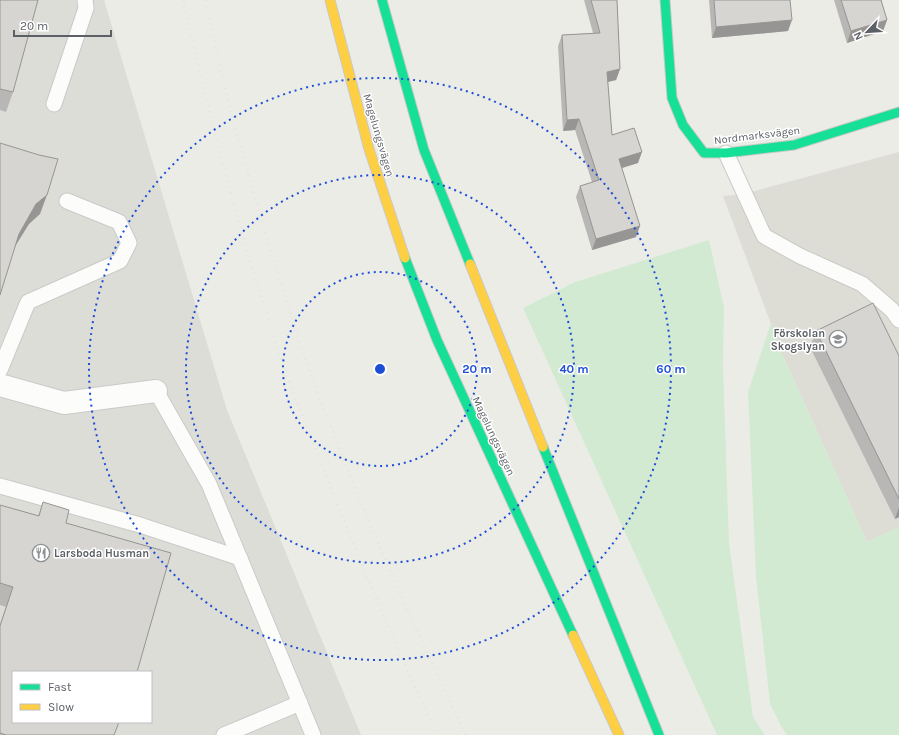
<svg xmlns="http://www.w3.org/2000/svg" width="899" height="735" viewBox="0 0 899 735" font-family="Karla,sans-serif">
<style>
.industrial{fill:#ddddd8;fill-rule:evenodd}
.education{fill:#dddcd5}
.green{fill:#d3ead2}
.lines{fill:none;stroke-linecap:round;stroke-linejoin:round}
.lane-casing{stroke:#c9cac9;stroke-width:17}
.street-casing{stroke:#c9cac9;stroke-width:24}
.fast-casing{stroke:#c8c9c8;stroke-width:11}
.slow-casing{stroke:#c8c9c8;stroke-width:11}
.lane{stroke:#fcfcfb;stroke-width:15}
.street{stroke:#fcfcfb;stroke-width:22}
.fast{stroke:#16e098;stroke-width:9}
.slow{stroke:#ffcf43;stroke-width:9}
.rail{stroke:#e3e4e3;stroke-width:3;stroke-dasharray:1 5;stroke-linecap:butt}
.wall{fill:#b8b7b5}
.shaded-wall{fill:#969593}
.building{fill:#d6d5d2;stroke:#969593}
.ring{fill:none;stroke:#1d4ed8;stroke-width:2;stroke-dasharray:2 4}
.labels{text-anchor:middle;stroke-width:3;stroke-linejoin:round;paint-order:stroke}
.street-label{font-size:11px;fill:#5c6066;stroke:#fff}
.poi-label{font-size:11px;font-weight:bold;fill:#5c6066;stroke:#fff;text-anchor:end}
.centre{fill:#1d4ed8;stroke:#fff;stroke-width:2}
.ring-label{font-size:12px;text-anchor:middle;font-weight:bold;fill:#1d4ed8;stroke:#fff;stroke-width:3;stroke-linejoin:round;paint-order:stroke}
</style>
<rect width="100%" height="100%" fill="#ecece7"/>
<path class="industrial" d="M0,0H104L227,410L361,735H0ZM13,672H151V722H13Z"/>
<polygon class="education" points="899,152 899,527 867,542 783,356 723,196 744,194"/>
<g class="green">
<polygon points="709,240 724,307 723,366 729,543 753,717 765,735 717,735 523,308 575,282"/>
<polygon points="771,323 783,356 867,542 899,527 899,735 787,735 782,728 770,704 756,577 748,392"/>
</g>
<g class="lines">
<defs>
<g id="lane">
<polyline points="54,104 86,8 85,0"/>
<polyline points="726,153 764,236 800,256 862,284 892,310 899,320"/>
<polyline points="0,370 28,302 120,261 129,243 119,222 67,201"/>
<polyline points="156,391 209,484 313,735"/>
<polyline points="0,486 140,525 240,558"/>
<polyline points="224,735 300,703"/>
</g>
<polyline id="street" points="0,385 64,403 156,391"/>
<g id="fast">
<polyline points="382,0 424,150 470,264"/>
<polyline points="665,0 672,98 683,125 704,153 726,153 794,145 899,112"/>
<polyline points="405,258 437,340 573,635"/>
<polyline points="543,447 659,735"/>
</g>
<g id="slow">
<polyline points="330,0 369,149 405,258"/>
<polyline points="470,264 543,447"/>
<polyline points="573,635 619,735"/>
</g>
</defs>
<use href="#lane" class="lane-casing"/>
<use href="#street" class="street-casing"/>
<use href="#fast" class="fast-casing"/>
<use href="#slow" class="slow-casing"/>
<use href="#lane" class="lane"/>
<use href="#street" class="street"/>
<use href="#fast" class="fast"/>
<use href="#slow" class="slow"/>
<g class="rail">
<path d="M183,0C209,116 239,231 276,344C288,379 301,413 315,447C352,544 393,640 437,735"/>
<path d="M206,0C222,85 246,168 271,251C286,297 299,344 316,389C361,507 411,622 466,735"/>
</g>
</g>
<g class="wall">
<polygon points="0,0 13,92 6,112 0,110"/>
<polygon points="584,0 617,0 620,69 616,80 608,82 612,135 638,163 622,168 636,237 592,250 576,197 580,186 592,182 575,130 563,131 558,46 562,35 593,33"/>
<polygon points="709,0 790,0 788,31 712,38"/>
<polygon points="834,0 881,0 887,20 883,31 847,43"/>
<polygon points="816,331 899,356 899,517 895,519 810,347"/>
<polygon points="43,502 66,523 114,735 0,735 0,624 6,607 0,605 0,505 38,516"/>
</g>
<g class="shaded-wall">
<polygon points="792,20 788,31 712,38 716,27"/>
<polygon points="887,20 883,31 847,43 851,31"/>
<polygon points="620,69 616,80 603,83 607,72"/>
<polygon points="579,119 575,130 563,131 567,120"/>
<polygon points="642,152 638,163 615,170 619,159"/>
<polygon points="47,195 40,214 29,224 11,253 19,234 36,204"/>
<polygon points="640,226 636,237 592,250 596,239"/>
<polygon points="899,507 899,517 895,519"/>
</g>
<g class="building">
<polygon points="0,0 38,0 13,92 0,89"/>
<polygon points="591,0 617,0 620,69 607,72 612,135 634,128 642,152 619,159 640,226 596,239 580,186 599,180 579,119 567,120 562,35 600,33"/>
<polygon points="714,0 790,0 792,20 716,27"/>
<polygon points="841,0 881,0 887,20 851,31"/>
<polygon points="0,143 39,155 58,159 47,195 36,204 19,234 0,295"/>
<polygon points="873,303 899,356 899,499 816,331"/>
<polygon points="43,502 69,510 66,523 171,553 137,672 13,672 13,722 119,722 114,735 6,735 0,733 0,626 13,587 0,583 0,505 39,516"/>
</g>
<g class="ring">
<circle cx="380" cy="369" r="97"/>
<circle cx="380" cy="369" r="194"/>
<circle cx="380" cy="369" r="291"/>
</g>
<defs>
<symbol id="school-ring" viewBox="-11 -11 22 22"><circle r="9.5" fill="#fff" stroke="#8e9193" stroke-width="1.5"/><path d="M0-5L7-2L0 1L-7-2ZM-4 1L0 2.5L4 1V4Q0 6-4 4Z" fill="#8e9193"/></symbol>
<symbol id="restaurant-ring" viewBox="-11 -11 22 22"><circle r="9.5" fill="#fff" stroke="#8e9193" stroke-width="1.5"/><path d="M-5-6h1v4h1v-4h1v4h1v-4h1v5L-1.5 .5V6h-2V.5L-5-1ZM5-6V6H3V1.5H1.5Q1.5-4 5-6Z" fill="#8e9193"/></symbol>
</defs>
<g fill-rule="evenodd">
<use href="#school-ring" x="828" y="329" width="20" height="20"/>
<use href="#restaurant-ring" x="31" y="543" width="20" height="20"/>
</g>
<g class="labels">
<g class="street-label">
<text transform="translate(379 135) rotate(74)" y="4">Magelungsvägen</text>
<text transform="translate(757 135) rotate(-7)" y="4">Nordmarksvägen</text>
<text transform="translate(494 436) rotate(65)" y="4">Magelungsvägen</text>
</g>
<g class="poi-label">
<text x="825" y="337">Förskolan<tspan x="825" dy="13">Skogslyan</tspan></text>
<text x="54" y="557" text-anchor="start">Larsboda Husman</text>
</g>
</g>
<circle cx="380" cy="369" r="6" class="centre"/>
<g class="ring-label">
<text x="477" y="373">20 m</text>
<text x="574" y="373">40 m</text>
<text x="671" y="373">60 m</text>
</g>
<rect x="12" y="671" width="140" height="52" fill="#ffffff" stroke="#bebfc2"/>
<rect x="20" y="684" width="20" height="6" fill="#16e098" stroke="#bebfc2"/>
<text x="48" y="691" font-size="12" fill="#5c6066">Fast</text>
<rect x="20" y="704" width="20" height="6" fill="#ffcf43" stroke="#bebfc2"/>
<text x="48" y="711" font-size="12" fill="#5c6066">Slow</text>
<g transform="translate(867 32) rotate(245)" stroke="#ffffff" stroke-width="3" paint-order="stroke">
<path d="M0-3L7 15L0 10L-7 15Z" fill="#5c6066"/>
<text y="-6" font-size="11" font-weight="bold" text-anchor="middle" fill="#5c6066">N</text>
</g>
<path d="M14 30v6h97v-6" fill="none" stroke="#5c6066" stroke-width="2"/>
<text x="20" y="30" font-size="12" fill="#5c6066" stroke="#ffffff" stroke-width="3" paint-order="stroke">20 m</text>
</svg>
